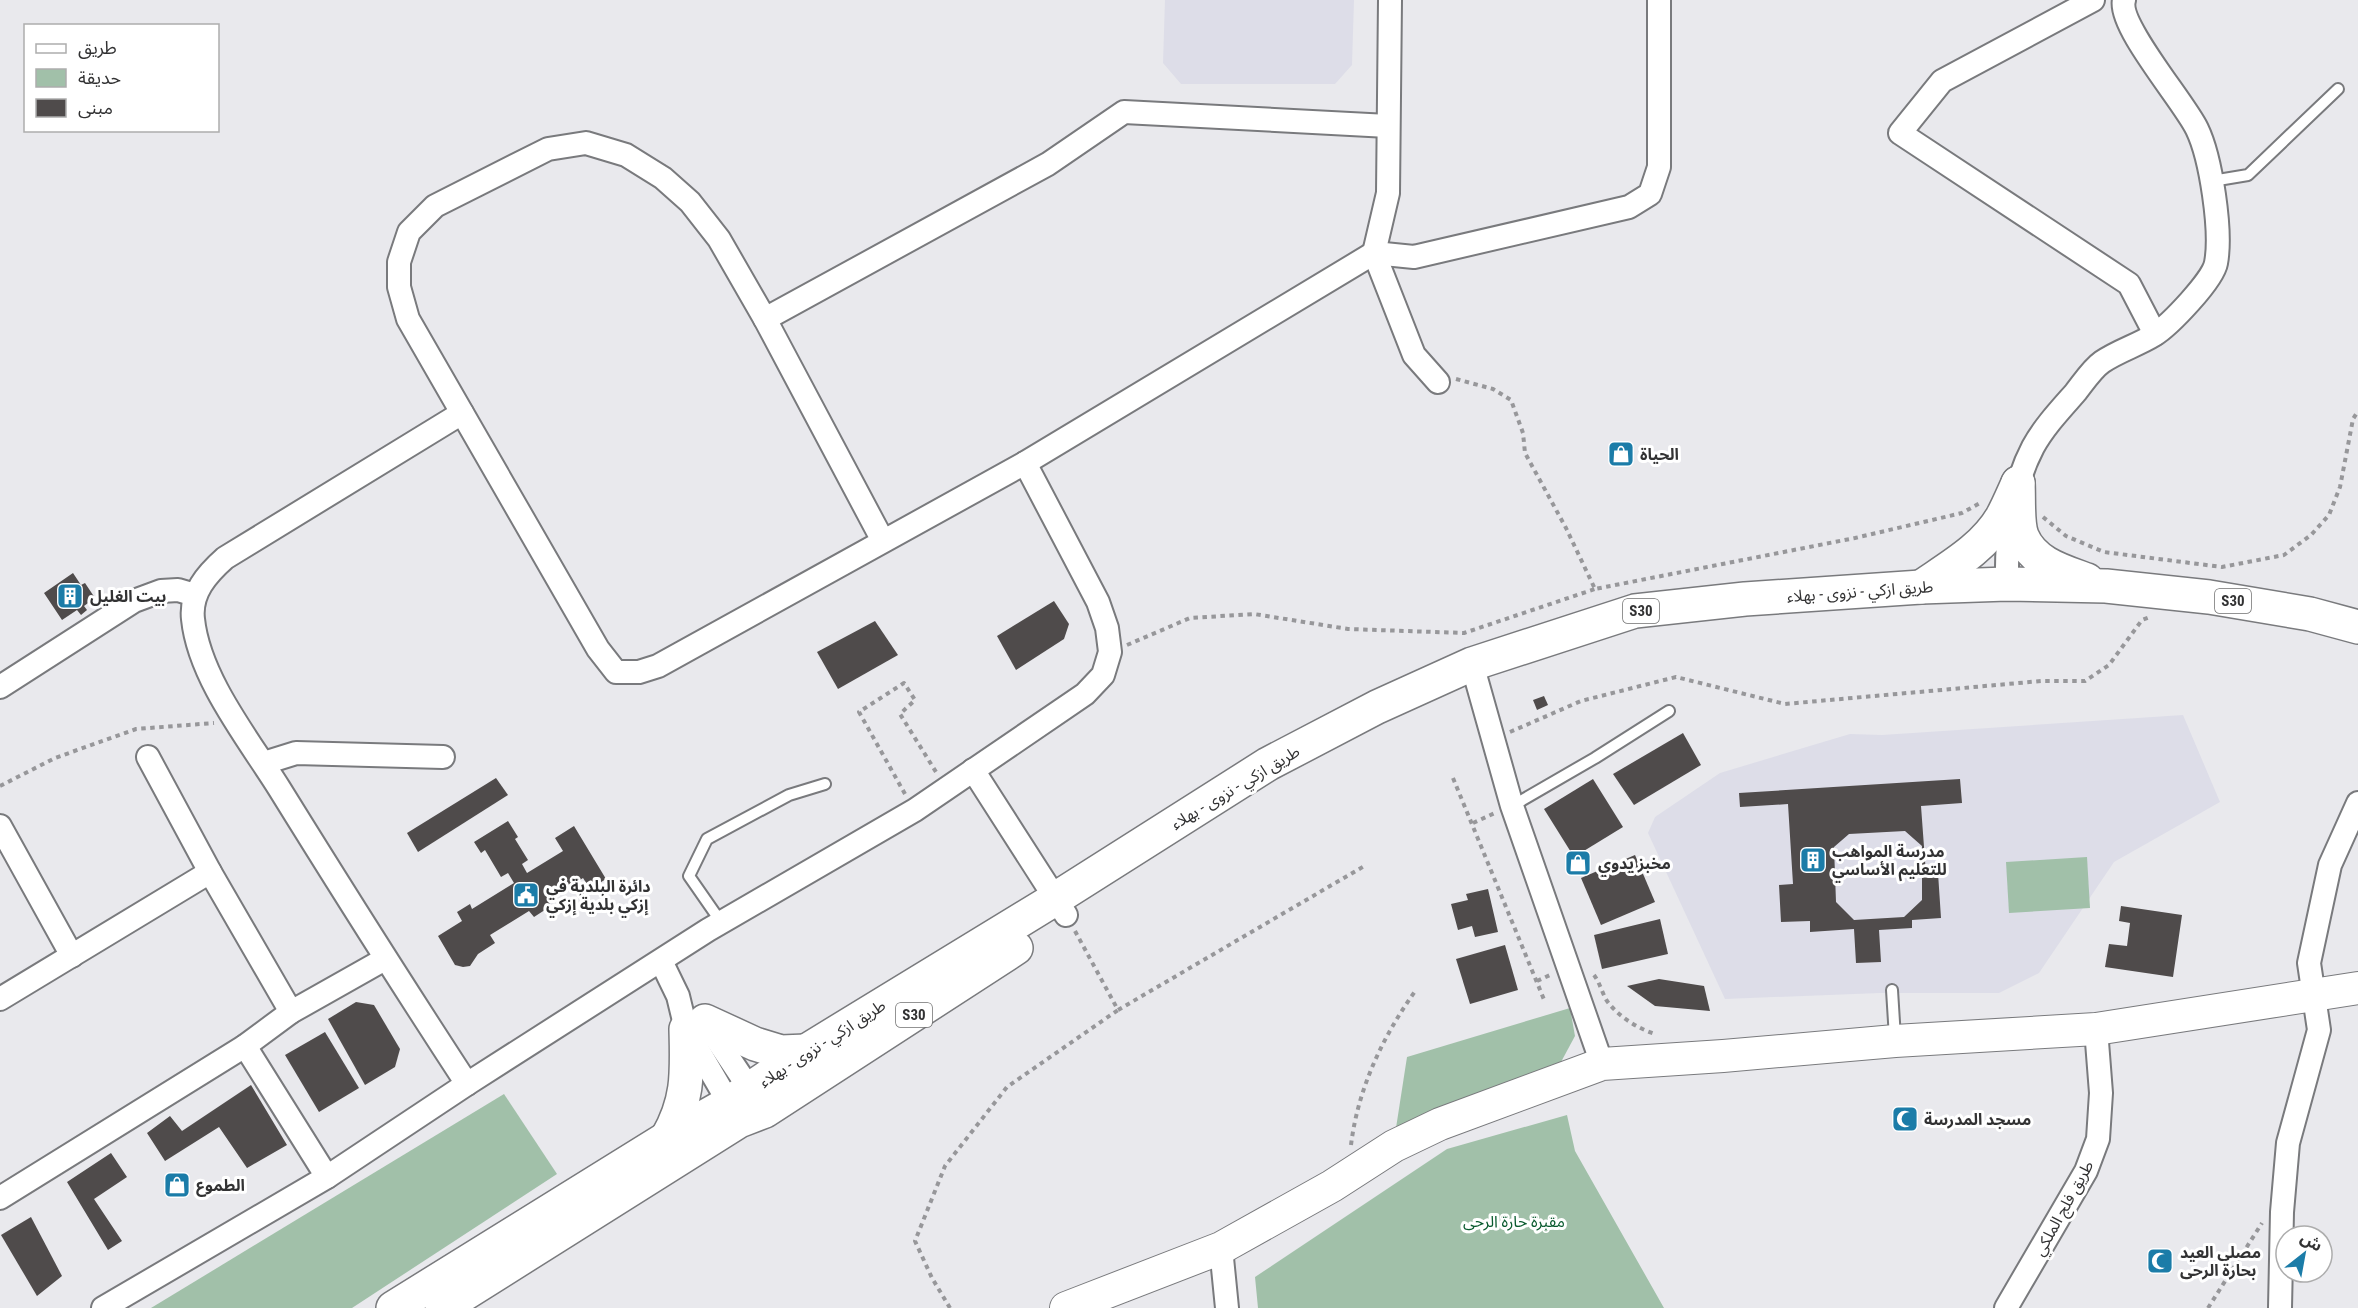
<svg xmlns="http://www.w3.org/2000/svg" width="2358" height="1308" viewBox="0 0 2358 1308" font-family="'Roboto Condensed','Noto Sans Arabic',sans-serif">
<style>
.built{fill:#dddde8}
.green{fill:#a1c0a9}
.building{fill:#4f4b4b;fill-rule:evenodd}
.lines{fill:none;stroke-linecap:round;stroke-linejoin:round}
.lane-casing{stroke:#797a7d;stroke-width:14}
.street-casing{stroke:#797a7d;stroke-width:26}
.secondary-casing{stroke:#797a7d;stroke-width:34}
.primary-casing{stroke:#797a7d;stroke-width:36}
.path{stroke:#97979a;stroke-width:4;stroke-dasharray:4.5 4.5;stroke-linecap:butt}
.lane{stroke:#fff;stroke-width:10}
.street{stroke:#fff;stroke-width:22}
.secondary{stroke:#fff;stroke-width:32}
.primary{stroke:#fff;stroke-width:33}
.labels{text-anchor:middle;stroke-width:6;stroke-linejoin:round;paint-order:stroke}
.shield{fill:#fff;stroke:#707070;stroke-width:1.5}
.shield-label{font-size:15px;font-weight:bold;fill:#323233}
.poi-label{font-size:16px;font-weight:bold;fill:#323233;stroke:#fff;text-anchor:start}
.street-label{font-size:16px;fill:#323233;stroke:#fff}
.park-label{font-size:16px;fill:#0a5b2f;stroke:#fff}
</style>
<rect width="100%" height="100%" fill="#e9e9ed"/>
<g class="built">
<polygon points="1165,0 1354,0 1352,65 1335,84 1181,84 1163,63"/>
<polygon points="2183,715 2220,802 2114,862 2039,973 1999,993 1880,993 1725,999 1648,833 1655,817 1720,773 1850,734 1882,735"/>
</g>
<g class="green">
<polygon points="2087,857 2090,908 2009,913 2006,862"/>
<polygon points="1570,1008 1575,1036 1561,1062 1396,1128 1407,1057"/>
<polygon points="504,1094 557,1174 352,1308 151,1308"/>
<polygon points="1567,1115 1575,1151 1664,1308 1258,1308 1255,1277 1447,1149"/>
</g>
<g class="building">
<polygon points="73,573 81,585 85,583 95,598 84,606 87,610 81,615 77,610 62,620 44,593"/>
<polygon points="1054,601 1069,624 1064,639 1016,670 997,636"/>
<polygon points="875,621 898,655 838,689 817,652"/>
<polygon points="1544,696 1548,705 1537,710 1533,700"/>
<polygon points="1683,733 1701,765 1634,805 1613,774"/>
<polygon points="496,778 508,795 418,852 407,833"/>
<polygon points="1593,779 1623,827 1574,857 1544,809"/>
<path d="M1960,779L1962,803L1921,806L1926,874L1938,873L1941,918L1912,920V928L1879,930L1881,962L1856,963L1854,929L1810,932V921L1781,922L1779,885L1793,884L1788,804L1740,807L1739,793ZM1905,831L1922,846V900L1904,917L1854,920L1836,902L1834,847L1849,834Z"/>
<polygon points="508,821 518,837 515,839 528,860 522,864 527,873 563,851 555,838 574,826 606,879 590,889 583,878 548,901 551,906 534,917 529,911 490,935 495,943 478,954 470,966 463,967 455,965 438,936 462,921 457,912 470,904 472,909 514,883 508,873 501,877 485,850 481,853 474,842"/>
<polygon points="1635,855 1655,902 1601,925 1581,878"/>
<polygon points="1488,889 1498,932 1475,937 1472,926 1458,930 1451,904 1468,900 1466,894"/>
<polygon points="2121,906 2182,915 2173,977 2105,967 2109,944 2127,946 2130,923 2119,921"/>
<polygon points="1660,919 1668,954 1602,969 1594,935"/>
<polygon points="1505,945 1518,990 1470,1004 1456,959"/>
<polygon points="1659,979 1704,986 1710,1011 1655,1006 1627,986"/>
<polygon points="356,1002 374,1005 400,1049 395,1067 365,1085 328,1019"/>
<polygon points="325,1032 359,1088 319,1112 285,1055"/>
<polygon points="251,1085 287,1145 247,1168 219,1127 165,1161 147,1133 170,1116 182,1131"/>
<polygon points="111,1153 127,1177 94,1199 122,1241 108,1250 67,1182"/>
<polygon points="31,1217 62,1276 37,1296 1,1235"/>
</g>
<g class="lines">
<defs>
<g id="lane">
<polyline points="2212,181 2248,175 2338,89"/>
<polyline points="1512,806 1595,758 1669,711"/>
<polyline points="721,922 689,876 707,839 789,795 825,784"/>
<polyline points="1892,990 1895,1038"/>
</g>
<g id="street">
<polyline points="1390,0 1388,193 1374,253 1414,355 1438,382"/>
<polyline points="2093,0 1942,81 1900,133 2129,284 2155,334"/>
<polyline points="765,319 1048,164 1124,112 1388,126"/>
<path d="M462,413L225,558C207,574 190,593 193,619C199,678 249,740 279,788C341,888 403,986 467,1084"/>
<polyline points="883,541 765,319 719,239 690,202 663,178 626,155 586,143 548,149 435,206 409,232 399,262 399,287 408,319 598,649 616,672 639,672 658,666 1025,463 1374,253 1414,257 1629,207 1650,194 1659,167 1659,0"/>
<path d="M2007,584C2006,539 2012,487 2033,447C2044,427 2060,410 2075,393C2083,383 2092,369 2102,362C2118,351 2138,345 2154,335C2170,325 2213,280 2216,263C2222,231 2211,158 2197,129C2185,103 2117,25 2124,0"/>
<polyline points="1472,664 1512,806 1602,1064"/>
<polyline points="0,687 134,601 161,591 178,590 195,595"/>
<polyline points="148,757 210,872 291,1012"/>
<polyline points="264,763 296,753 443,757"/>
<polyline points="973,770 1066,915"/>
<polyline points="0,826 72,956"/>
<polyline points="661,961 678,996 686,1029 736,1115"/>
<polyline points="0,999 210,872"/>
<polyline points="705,1022 757,1100"/>
<polyline points="245,1046 327,1177"/>
<polyline points="0,1198 245,1046 291,1012 385,959"/>
<polyline points="1221,1248 1227,1308"/>
<polyline points="103,1308 327,1177 467,1084 708,930 915,810 1085,694 1103,675 1110,652 1107,628 1098,602 1025,463"/>
<polyline points="2006,1308 2086,1171 2098,1139 2101,1093 2096,1029"/>
<polyline points="2280,1308 2282,1212 2288,1143 2319,1030 2309,963 2330,865 2358,803"/>
</g>
<polyline id="secondary" points="1066,1308 1221,1248 1332,1186 1394,1146 1440,1124 1602,1064 1723,1056 1895,1041 2096,1029 2358,988"/>
<g id="primary">
<path d="M2018,483C2019,498 2017,523 2022,536C2033,563 2062,571 2087,580"/>
<path d="M1921,587C1950,567 1984,548 2002,517C2008,506 2013,494 2018,483"/>
<polyline points="705,1021 755,1044 781,1052 806,1051"/>
<path d="M667,1138C689,1100 687,1072 686,1029"/>
<polyline points="393,1308 667,1138 729,1103 806,1051 1055,899 1268,764 1377,707 1472,664 1635,611 1745,599 1921,587 2007,584 2106,586 2209,597 2310,614 2358,627"/>
<polyline points="442,1308 739,1121 765,1111 1016,948"/>
</g>
</defs>
<use href="#lane" class="lane-casing"/>
<use href="#street" class="street-casing"/>
<use href="#secondary" class="secondary-casing"/>
<use href="#primary" class="primary-casing"/>
<g class="path">
<polyline points="1456,379 1493,389 1511,400 1523,433 1525,453 1566,528 1595,589 1855,538 1962,513 1980,503"/>
<polyline points="2043,517 2066,536 2104,552 2222,567 2284,555 2311,535 2329,515 2340,487 2353,419 2358,411"/>
<polyline points="1127,645 1190,618 1254,614 1348,629 1464,633 1595,589"/>
<polyline points="1510,732 1581,701 1676,677 1785,704 2041,681 2085,681 2109,665 2142,620 2150,617"/>
<polyline points="1453,778 1545,1002"/>
<polyline points="0,786 55,758 136,729 214,723"/>
<polyline points="905,794 859,712 904,683 915,700 900,714 936,772"/>
<polyline points="1473,823 1495,813"/>
<polyline points="1075,931 1118,1010 1366,865"/>
<path d="M1594,975C1600,983 1602,993 1607,1001C1619,1017 1637,1028 1655,1034"/>
<polyline points="1537,981 1550,975"/>
<path d="M1351,1145C1358,1088 1383,1036 1416,990"/>
<polyline points="950,1308 932,1278 915,1241 945,1166 1007,1087 1118,1010"/>
<polyline points="2208,1308 2262,1223"/>
</g>
<use href="#lane" class="lane"/>
<use href="#street" class="street"/>
<use href="#secondary" class="secondary"/>
<use href="#primary" class="primary"/>
</g>
<defs>
<symbol id="shop-square" viewBox="-11 -11 22 22"><rect x="-9" y="-9" width="18" height="18" rx="4" fill="#1b7ca8" stroke="#fff"/><path d="M-5-2.5h2.3a2.7 3.5 0 0 1 5.4 0H5L5.5 6h-11ZM-1.5-2.5h3a1.5 2.3 0 0 0-3 0Z" fill="#fff"/></symbol>
<symbol id="building-square" viewBox="-11 -11 22 22"><rect x="-9" y="-9" width="18" height="18" rx="4" fill="#1b7ca8" stroke="#fff"/><path d="M-4-6H4V6H1V3H-1V6H-4ZM-2.5-4.3h1.7v1.8h-1.7ZM.8-4.3h1.7v1.8H.8ZM-2.5-1h1.7V.8h-1.7ZM.8-1h1.7V.8H.8Z" fill="#fff"/></symbol>
<symbol id="civic-square" viewBox="-11 -11 22 22"><rect x="-9" y="-9" width="18" height="18" rx="4" fill="#1b7ca8" stroke="#fff"/><path d="M-.6-6.5H3V-4.5H.6V-3L4-1V1h2V6H-6V1h2V-1L-.6-3ZM-1.2 2.5V6h2.4V2.5Z" fill="#fff"/></symbol>
<symbol id="mosque-square" viewBox="-11 -11 22 22"><rect x="-9" y="-9" width="18" height="18" rx="4" fill="#1b7ca8" stroke="#fff"/><path d="M3.5-4.9A6 6 0 1 0 3.5 4.9A5 5 0 1 1 3.5-4.9Z" fill="#fff"/></symbol>
</defs>
<g fill-rule="evenodd">
<use href="#shop-square" x="1606" y="439" width="30" height="30"/>
<use href="#building-square" x="55" y="581" width="30" height="30"/>
<use href="#building-square" x="1798" y="845" width="30" height="30"/>
<use href="#shop-square" x="1563" y="848" width="30" height="30"/>
<use href="#civic-square" x="511" y="880" width="30" height="30"/>
<use href="#mosque-square" x="1890" y="1104" width="30" height="30"/>
<use href="#shop-square" x="162" y="1170" width="30" height="30"/>
<use href="#mosque-square" x="2145" y="1246" width="30" height="30"/>
</g>
<g class="labels">
<g class="shield">
<rect x="2215" y="589" width="36" height="24" rx="4.5"/>
<rect x="1623" y="599" width="36" height="24" rx="4.5"/>
<rect x="896" y="1003" width="36" height="24" rx="4.5"/>
</g>
<g class="shield-label">
<text x="2233" y="606">S30</text>
<text x="1641" y="616">S30</text>
<text x="914" y="1020">S30</text>
</g>
<g class="poi-label">
<text x="1640" y="460">الحياة</text>
<text x="90" y="602">بيت الغليل</text>
<text x="1832" y="857">مدرسة المواهب<tspan x="1832" dy="18">للتعليم الأساسي</tspan></text>
<text x="1598" y="869">مخبز يدوي</text>
<text x="546" y="892">دائرة البلدية في<tspan x="546" dy="18">إزكي بلدية إزكي</tspan></text>
<text x="1924" y="1125">مسجد المدرسة</text>
<text x="196" y="1191">الطموع</text>
<text x="2180" y="1258">مصلى العيد<tspan x="2180" dy="18">بحارة الرحى</tspan></text>
</g>
<g class="street-label">
<text transform="translate(1860 591) rotate(-4)" y="6">طريق ازكي - نزوى - بهلاء</text>
<text transform="translate(1235 787) rotate(-31)" y="6">طريق ازكي - نزوى - بهلاء</text>
<text transform="translate(822 1043) rotate(-33)" y="6">طريق ازكي - نزوى - بهلاء</text>
<text transform="translate(2063 1208) rotate(-61)" y="6">طريق فلج الملكي</text>
</g>
<g class="park-label">
<text x="1514" y="1227">مقبرة حارة الرحى</text>
</g>
</g>
<rect x="24" y="24" width="195" height="108" fill="#ffffff" stroke="#adadad" stroke-width="1.5"/>
<rect x="36" y="44" width="30" height="9" fill="#ffffff" stroke="#adadad" stroke-width="1.5"/>
<text x="78" y="54" font-size="18" fill="#323233">طريق</text>
<rect x="36" y="69" width="30" height="18" fill="#a1c0a9" stroke="#adadad" stroke-width="1.5"/>
<text x="78" y="84" font-size="18" fill="#323233">حديقة</text>
<rect x="36" y="99" width="30" height="18" fill="#4f4b4b" stroke="#adadad" stroke-width="1.5"/>
<text x="78" y="114" font-size="18" fill="#323233">مبنى</text>
<g transform="translate(2304 1254) rotate(31)"><circle r="28" fill="#ffffff" stroke="#adadad" stroke-width="1.5"/>
<path d="M0-4.5L10 22L0 15L-10 22Z" fill="#1b7ca8"/>
<text y="-9" font-size="16" font-weight="bold" text-anchor="middle" fill="#323233">ش</text>
</g>
</svg>
